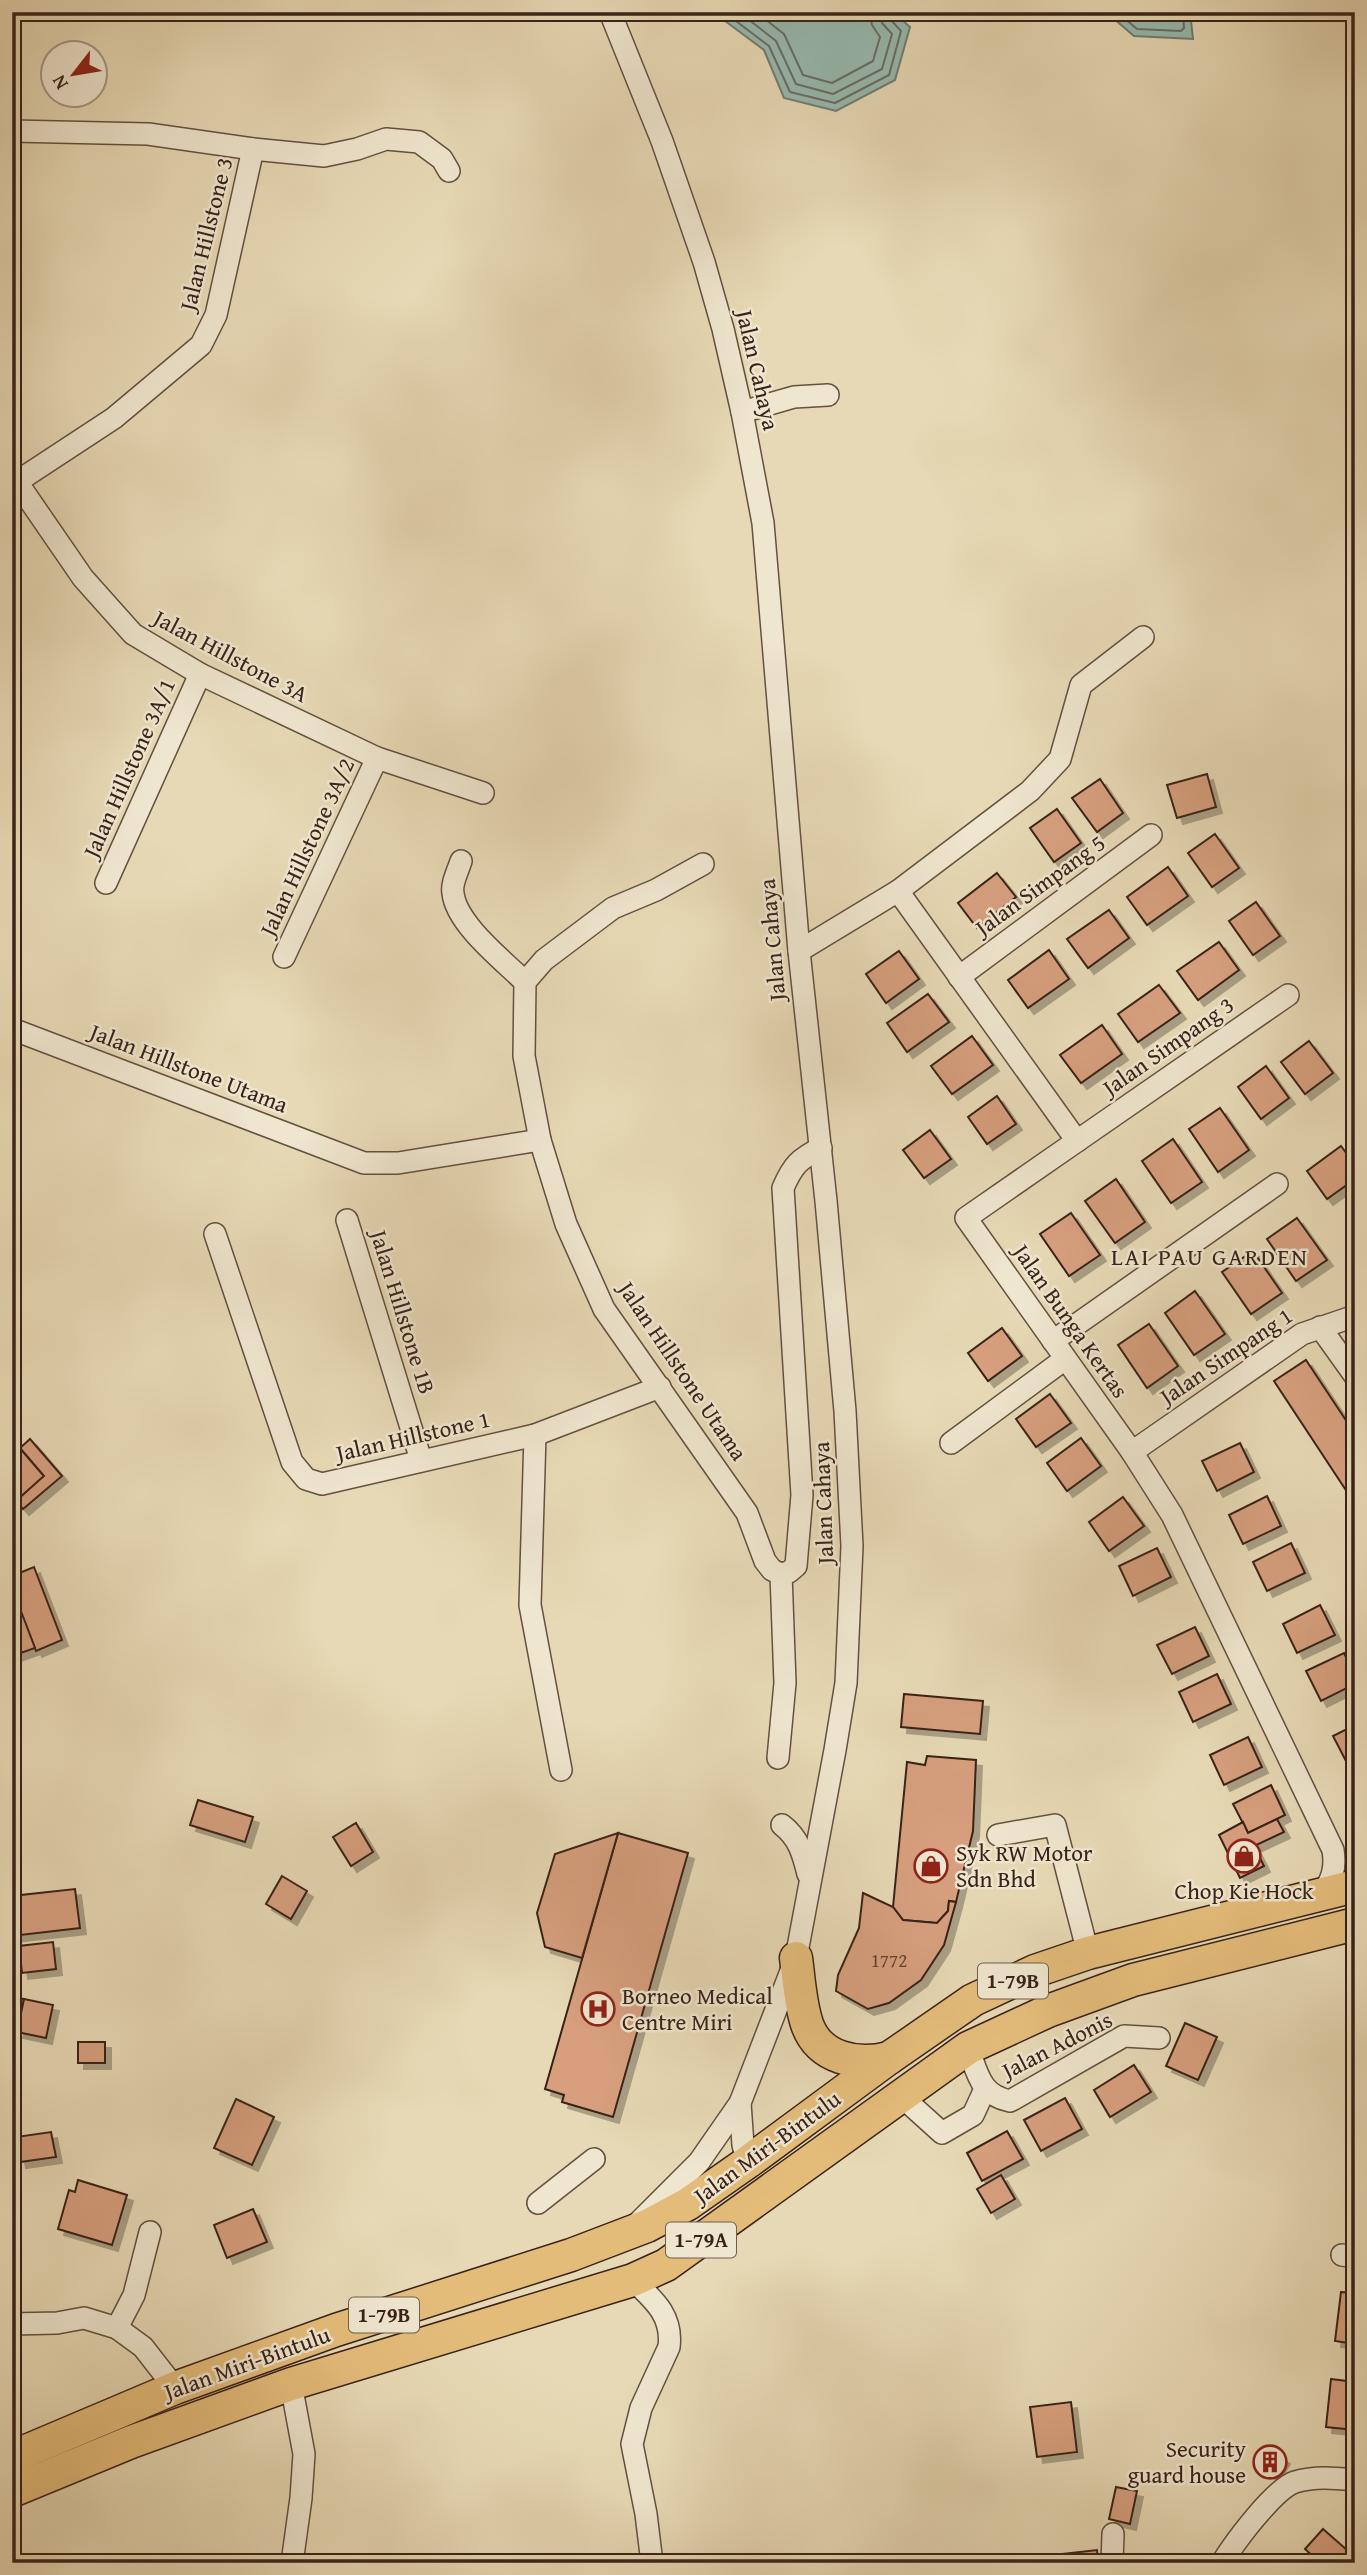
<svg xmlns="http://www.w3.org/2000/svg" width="1367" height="2575" viewBox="0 0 1367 2575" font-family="'Gentium Book Plus',serif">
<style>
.water{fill:#97bab1;stroke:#717d74;stroke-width:2}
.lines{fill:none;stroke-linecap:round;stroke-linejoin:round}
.shore{stroke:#686e65;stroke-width:2}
.building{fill:#d79f7e;stroke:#392219;stroke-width:2;filter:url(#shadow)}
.minor-casing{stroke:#645040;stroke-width:24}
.highway-casing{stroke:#392219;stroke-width:35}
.minor{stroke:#efe6cf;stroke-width:21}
.highway{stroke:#e4bc7a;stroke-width:32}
.labels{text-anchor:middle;stroke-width:5;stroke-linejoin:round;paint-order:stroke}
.number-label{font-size:19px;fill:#604132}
.shield{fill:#efe6cf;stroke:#705d50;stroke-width:2}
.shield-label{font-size:21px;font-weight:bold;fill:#392219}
.street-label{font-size:23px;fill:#392219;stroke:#efe6cf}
.poi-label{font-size:23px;fill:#392219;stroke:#efe6cf;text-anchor:start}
.neighbourhood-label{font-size:24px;letter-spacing:2px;fill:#392219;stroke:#efe6cf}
</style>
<defs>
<filter id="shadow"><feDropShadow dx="6" dy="6" stdDeviation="0" flood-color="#0004"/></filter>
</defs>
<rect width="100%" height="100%" fill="#e7d9b5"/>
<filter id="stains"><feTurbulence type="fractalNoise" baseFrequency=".00286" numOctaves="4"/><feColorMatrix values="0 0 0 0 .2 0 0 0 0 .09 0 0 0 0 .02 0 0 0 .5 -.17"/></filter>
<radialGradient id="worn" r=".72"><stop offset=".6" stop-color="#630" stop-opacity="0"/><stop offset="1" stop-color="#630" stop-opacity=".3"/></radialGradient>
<g class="water">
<polygon points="713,12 893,12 910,27 895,80 836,111 784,98 764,50"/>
<polygon points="1106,12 1190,12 1193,39 1134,36"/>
</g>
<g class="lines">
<g class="shore">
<polyline points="724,12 769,46 790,92 835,103 889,75 901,31 890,19 889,12"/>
<polyline points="739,12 776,41 796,84 833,94 882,69 892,34 882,23 880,12"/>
<polyline points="756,12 784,34 803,75 832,83 873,61 880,37 872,25 869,12"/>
<polyline points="1117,12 1137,29 1181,31 1184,28 1183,12"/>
</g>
</g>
<g class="building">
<polygon points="1207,774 1216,807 1177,818 1167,785"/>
<polygon points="1100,779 1123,813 1097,832 1072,798"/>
<polygon points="1057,809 1081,843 1054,862 1030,828"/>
<polygon points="1215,834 1239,868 1212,887 1188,853"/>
<polygon points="1168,867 1188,896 1147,925 1127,897"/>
<polygon points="997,873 1016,897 977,928 958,903"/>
<polygon points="1256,902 1280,936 1253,955 1229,921"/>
<polygon points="1109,910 1129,938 1088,968 1067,939"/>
<polygon points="1219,942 1239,970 1198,1000 1177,971"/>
<polygon points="1049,950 1069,979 1028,1008 1008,980"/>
<polygon points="899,951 919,979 886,1003 866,974"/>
<polygon points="1159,985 1180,1013 1138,1042 1118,1014"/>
<polygon points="928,994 949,1022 907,1052 887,1023"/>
<polygon points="1102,1025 1122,1054 1081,1083 1060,1055"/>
<polygon points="972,1036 993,1065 952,1094 931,1066"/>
<polygon points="1309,1041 1333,1073 1305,1094 1281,1062"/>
<polygon points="1266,1066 1289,1098 1261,1119 1238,1087"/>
<polygon points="997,1096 1016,1124 987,1144 968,1117"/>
<polygon points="1220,1108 1249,1150 1218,1172 1189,1129"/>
<polygon points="930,1130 951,1159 924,1178 903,1150"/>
<polygon points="1173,1139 1202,1182 1171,1203 1142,1161"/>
<polygon points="1341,1146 1355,1165 1355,1179 1327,1199 1307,1171"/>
<polygon points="1116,1179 1145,1222 1115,1243 1085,1201"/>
<polygon points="1071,1213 1100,1255 1069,1276 1040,1234"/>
<polygon points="1297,1218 1327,1260 1296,1281 1267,1239"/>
<polygon points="1253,1251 1282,1293 1251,1314 1222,1272"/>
<polygon points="1195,1291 1225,1334 1194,1355 1165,1313"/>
<polygon points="1149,1324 1178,1366 1147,1388 1118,1345"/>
<polygon points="1002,1328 1022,1356 988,1381 968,1353"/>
<polygon points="1306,1360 1355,1434 1355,1504 1274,1381"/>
<polygon points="1050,1394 1071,1423 1036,1447 1016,1419"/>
<polygon points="1081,1438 1101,1466 1067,1491 1047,1463"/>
<polygon points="12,1439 44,1476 15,1502 12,1499"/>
<polygon points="30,1439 62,1476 23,1509 16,1501 44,1476 20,1448"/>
<polygon points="1240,1443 1254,1472 1217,1491 1202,1461"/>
<polygon points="1267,1496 1281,1526 1243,1544 1229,1515"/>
<polygon points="1123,1497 1144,1526 1109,1551 1089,1522"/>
<polygon points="1291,1543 1305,1573 1267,1591 1253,1562"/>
<polygon points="1157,1548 1171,1577 1133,1596 1119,1566"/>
<polygon points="34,1567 62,1640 36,1651 12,1590 12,1576"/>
<polygon points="1320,1605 1335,1635 1297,1653 1283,1624"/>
<polygon points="19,1606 35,1648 12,1656 12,1609"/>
<polygon points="1195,1627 1209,1656 1172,1674 1157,1645"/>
<polygon points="1344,1653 1355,1676 1355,1684 1321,1701 1306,1671"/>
<polygon points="1217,1674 1231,1704 1193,1722 1179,1692"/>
<polygon points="904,1694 983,1701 980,1734 901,1727"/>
<polygon points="1355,1725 1355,1762 1348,1765 1333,1736"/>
<polygon points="1248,1737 1262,1767 1224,1785 1210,1755"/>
<polygon points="927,1756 976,1760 973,1831 956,1902 949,1901 948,1911 937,1923 903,1920 893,1907 907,1762 925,1765"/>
<polygon points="1271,1785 1285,1815 1248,1833 1233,1804"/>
<polygon points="198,1800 253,1817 245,1842 190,1825"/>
<polygon points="1277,1819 1284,1832 1254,1846 1264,1866 1240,1878 1219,1835 1243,1822 1248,1833"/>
<polygon points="356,1823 373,1852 351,1866 333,1837"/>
<polygon points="618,1833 688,1853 613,2117 562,2102 564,2095 545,2089"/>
<polygon points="618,1833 582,1958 545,1947 537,1913 555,1854"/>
<polygon points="282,1876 307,1891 291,1919 266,1904"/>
<polygon points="75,1889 80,1928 12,1936 12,1896"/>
<polygon points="863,1893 893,1907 903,1920 937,1923 948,1911 949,1901 956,1902 944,1945 921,1980 889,2003 868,2009 836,1991 838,1975 859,1928"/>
<polygon points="53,1942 56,1969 22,1973 19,1946"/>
<polygon points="12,1997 24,1999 19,2019 12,2018"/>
<polygon points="24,1999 53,2005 46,2038 17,2032"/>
<polygon points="1185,2023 1217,2037 1198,2080 1166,2066"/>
<rect x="78" y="2042" width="27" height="21"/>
<polygon points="1134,2065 1151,2092 1110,2117 1094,2090"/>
<polygon points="1065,2098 1082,2129 1041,2151 1024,2120"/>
<polygon points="236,2099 274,2117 252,2165 214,2148"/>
<polygon points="1007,2131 1023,2159 982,2181 967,2153"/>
<polygon points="51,2132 56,2157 20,2162 16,2137"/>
<polygon points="1001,2175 1015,2199 991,2213 977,2189"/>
<polygon points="78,2180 127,2195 112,2245 58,2229 69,2190 75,2192"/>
<polygon points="253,2209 267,2242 227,2258 214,2225"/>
<polygon points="1341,2292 1355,2293 1355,2344 1335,2341"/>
<polygon points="1331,2379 1355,2382 1355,2430 1326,2427"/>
<polygon points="1071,2402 1077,2452 1037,2457 1030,2407"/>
<polygon points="1268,2448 1284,2458 1273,2476 1257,2465"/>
<polygon points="1116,2487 1137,2491 1130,2524 1109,2519"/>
<polygon points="1323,2529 1355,2557 1352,2563 1320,2563 1305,2549"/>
<polygon points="1097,2550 1098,2563 1055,2563 1054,2555"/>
</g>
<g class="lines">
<defs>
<g id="minor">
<polyline points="610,12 662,141 704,262 723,329 742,412 763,523 799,951 826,1201 845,1411 852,1546 846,1683 835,1750 796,1958 740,2103 699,2162 637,2224"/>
<polyline points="12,131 148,134 253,149 324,156 357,149 386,139 419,142 442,159 449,171"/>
<polyline points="742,412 794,397 828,395"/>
<polyline points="17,482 83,578 133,634 200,674 377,758 483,793"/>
<polyline points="12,485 114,418 201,345 216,315 253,149"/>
<path d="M461,861C458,871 451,884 453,893C456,924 504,961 525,982"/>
<polyline points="703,864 656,890 613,908 544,960 525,982 524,1056 540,1140 566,1224 604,1309 747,1513 765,1561 772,1570 781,1574"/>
<polyline points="106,883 200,674"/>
<path d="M898,891L1077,1141L966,1218L1132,1452L1172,1515L1333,1850C1336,1869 1332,1879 1322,1895"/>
<polyline points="799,951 898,891 1030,791 1060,759 1081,685 1143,637"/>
<polyline points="284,957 377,758"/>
<polyline points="959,977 1151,835"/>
<polyline points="12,1029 364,1163 398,1163 540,1140"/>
<polyline points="1077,1141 1288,995"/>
<polyline points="347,1220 421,1460"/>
<polyline points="215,1234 292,1462 306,1479 322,1484 535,1435 660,1387"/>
<polyline points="1320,1327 1355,1376"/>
<polyline points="1053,1341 1277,1184"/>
<polyline points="535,1435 530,1605 561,1770"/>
<polyline points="951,1443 1065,1359"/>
<polyline points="1132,1452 1302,1334 1355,1316"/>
<path d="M781,1574L789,1572L796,1566L802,1495L783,1188C793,1165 799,1159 821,1148"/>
<polyline points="778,1758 785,1683 781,1574"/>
<path d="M782,1825C799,1838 803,1854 808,1874"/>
<polyline points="998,1835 1055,1825 1088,1953"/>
<path d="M968,2048C978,2074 980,2095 1010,2101L1124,2036L1159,2038"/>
<polyline points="901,2096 942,2133 973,2115 985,2089"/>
<polyline points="740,2103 743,2145 748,2162"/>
<polyline points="538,2203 594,2159"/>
<polyline points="1342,2255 1355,2257"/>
<path d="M633,2280C654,2300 673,2316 669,2347L641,2408L632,2444L646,2514L652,2563"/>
<polyline points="12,2324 57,2323 84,2318 117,2328 143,2347 175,2388"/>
<polyline points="117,2328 134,2295 150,2232"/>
<polyline points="291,2384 304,2454 301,2498 292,2563"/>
<polyline points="1112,2563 1113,2534"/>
<path d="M1222,2563C1234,2543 1274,2489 1295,2482C1315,2476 1334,2478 1355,2480"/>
</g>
<g id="highway">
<path d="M796,1958C799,1980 800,2003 807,2024C819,2059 858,2066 889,2058"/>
<polyline points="12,2457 175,2388 336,2330 571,2255 647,2226 688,2204 748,2162 889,2058 973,2000 1035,1971 1088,1953 1355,1886"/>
<polyline points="12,2491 131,2442 291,2384 633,2280 666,2265 968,2048 1048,2011 1133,1980 1355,1924"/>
</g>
</defs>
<use href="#minor" class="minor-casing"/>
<use href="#highway" class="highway-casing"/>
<use href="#minor" class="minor"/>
<use href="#highway" class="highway"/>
</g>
<defs>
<symbol id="shop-ring" viewBox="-11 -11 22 22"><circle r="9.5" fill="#efe6cf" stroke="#8f2418" stroke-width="1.5"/><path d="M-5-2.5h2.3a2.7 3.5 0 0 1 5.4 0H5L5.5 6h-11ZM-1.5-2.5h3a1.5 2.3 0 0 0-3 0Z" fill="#8f2418"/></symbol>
<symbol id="hospital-ring" viewBox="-11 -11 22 22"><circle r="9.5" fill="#efe6cf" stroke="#8f2418" stroke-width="1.5"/><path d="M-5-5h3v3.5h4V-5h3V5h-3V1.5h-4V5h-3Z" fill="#8f2418"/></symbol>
<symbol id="building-ring" viewBox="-11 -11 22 22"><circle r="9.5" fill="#efe6cf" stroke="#8f2418" stroke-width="1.5"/><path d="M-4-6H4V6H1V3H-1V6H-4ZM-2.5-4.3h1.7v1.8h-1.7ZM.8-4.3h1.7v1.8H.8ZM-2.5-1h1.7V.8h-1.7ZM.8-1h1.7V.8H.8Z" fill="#8f2418"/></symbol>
</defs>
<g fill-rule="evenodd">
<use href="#shop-ring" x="1225" y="1837" width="38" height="38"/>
<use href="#shop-ring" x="912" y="1847" width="38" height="38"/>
<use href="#hospital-ring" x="579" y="1990" width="38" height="38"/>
<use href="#building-ring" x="1251" y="2443" width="38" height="38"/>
</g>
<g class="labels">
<g class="number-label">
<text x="889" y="1967">1772</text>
</g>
<g class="shield">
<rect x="978" y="1963.5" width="70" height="35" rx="5"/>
<rect x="666" y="2222.5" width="70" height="35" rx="5"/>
<rect x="349" y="2297.5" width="70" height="35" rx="5"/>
</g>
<g class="shield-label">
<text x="1013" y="1988">1-79B</text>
<text x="701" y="2247">1-79A</text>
<text x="384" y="2322">1-79B</text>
</g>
<g class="street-label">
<text transform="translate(206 234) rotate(-76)" y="8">Jalan Hillstone 3</text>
<text transform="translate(758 370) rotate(77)" y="8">Jalan Cahaya</text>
<text transform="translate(231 656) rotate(28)" y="8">Jalan Hillstone 3A</text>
<text transform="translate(129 768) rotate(-66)" y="8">Jalan Hillstone 3A/1</text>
<text transform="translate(307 847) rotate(-65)" y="8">Jalan Hillstone 3A/2</text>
<text transform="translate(1040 885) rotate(-36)" y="8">Jalan Simpang 5</text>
<text transform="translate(772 940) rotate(-95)" y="8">Jalan Cahaya</text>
<text transform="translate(1168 1046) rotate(-35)" y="8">Jalan Simpang 3</text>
<text transform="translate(189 1068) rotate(21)" y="8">Jalan Hillstone Utama</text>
<text transform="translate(403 1312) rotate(73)" y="8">Jalan Hillstone 1B</text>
<text transform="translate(1071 1321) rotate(55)" y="8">Jalan Bunga Kertas</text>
<text transform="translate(1226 1356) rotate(-34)" y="8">Jalan Simpang 1</text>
<text transform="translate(683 1371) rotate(56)" y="8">Jalan Hillstone Utama</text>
<text transform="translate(413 1436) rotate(-13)" y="8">Jalan Hillstone 1</text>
<text transform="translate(823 1503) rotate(-92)" y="8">Jalan Cahaya</text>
<text transform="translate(1057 2045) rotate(-27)" y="8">Jalan Adonis</text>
<text transform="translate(767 2147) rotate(-36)" y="8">Jalan Miri-Bintulu</text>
<text transform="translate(247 2363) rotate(-20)" y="8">Jalan Miri-Bintulu</text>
</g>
<g class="poi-label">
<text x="956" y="1861">Syk RW Motor<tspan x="956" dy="26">Sdn Bhd</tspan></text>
<text x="1244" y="1899" text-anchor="middle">Chop Kie Hock</text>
<text x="622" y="2004">Borneo Medical<tspan x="622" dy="26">Centre Miri</tspan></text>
<text x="1246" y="2457" text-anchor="end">Security<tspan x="1246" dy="26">guard house</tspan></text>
</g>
<g class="neighbourhood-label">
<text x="1210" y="1265">LAI PAU GARDEN</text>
</g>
</g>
<rect width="1367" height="2575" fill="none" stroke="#e7d9b5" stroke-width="42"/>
<rect x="14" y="14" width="1339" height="2547" fill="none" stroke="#392219" stroke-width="3.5"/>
<rect x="21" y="21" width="1325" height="2533" fill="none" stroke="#392219" stroke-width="2"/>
<g transform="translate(74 74) rotate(239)"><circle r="33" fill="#efe6cf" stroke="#a69886" stroke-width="2"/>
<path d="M0-5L12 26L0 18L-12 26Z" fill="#8f2418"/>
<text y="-10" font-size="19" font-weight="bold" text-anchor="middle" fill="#392219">N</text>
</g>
<rect width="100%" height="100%" filter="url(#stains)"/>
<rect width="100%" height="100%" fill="url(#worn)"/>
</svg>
